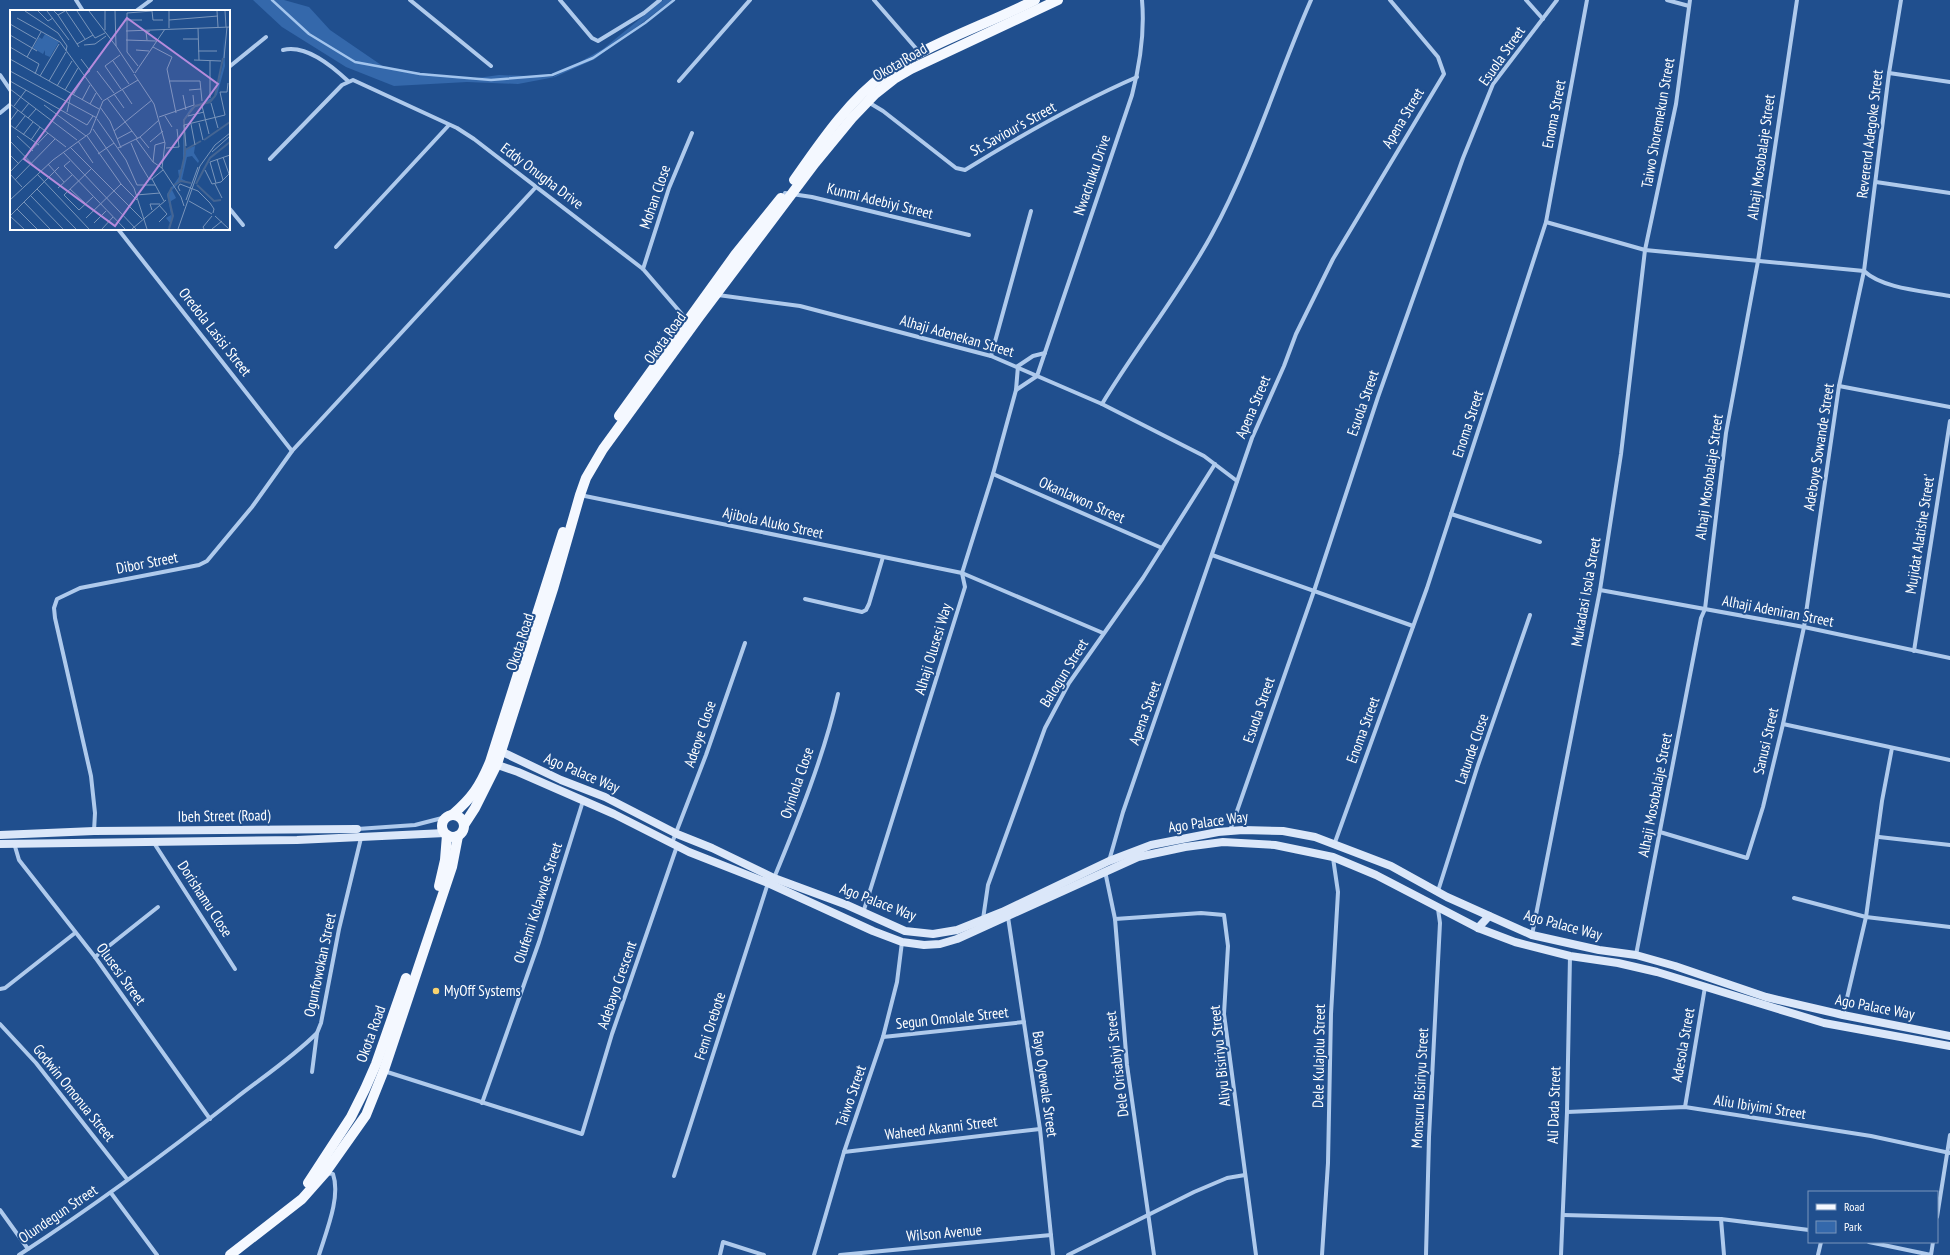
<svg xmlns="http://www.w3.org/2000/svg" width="1950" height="1255" viewBox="0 0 1950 1255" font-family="'PT Sans Narrow',sans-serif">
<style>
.green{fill:#3468ab}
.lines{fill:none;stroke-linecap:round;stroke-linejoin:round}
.stream{stroke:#a2c4ed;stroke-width:2.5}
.street{stroke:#afcaec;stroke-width:4}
.secondary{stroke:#dbe7f9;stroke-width:8}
.primary{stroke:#f4f8ff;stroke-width:10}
.poi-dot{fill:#f9d36f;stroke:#204f8e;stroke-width:1.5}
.labels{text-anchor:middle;stroke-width:4;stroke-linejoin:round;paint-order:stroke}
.street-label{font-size:15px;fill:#fff;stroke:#204f8e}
.poi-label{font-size:15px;fill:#fff;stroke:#204f8e;text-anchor:start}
.inset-river{fill:none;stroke:#446593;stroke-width:2}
.inset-road{fill:none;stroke:#7995bb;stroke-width:1}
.view{fill:#b68bdc;fill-opacity:0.15;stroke:#b68bdc;stroke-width:2}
.inset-edge{fill:none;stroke:#fff;stroke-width:2}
</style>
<rect width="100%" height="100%" fill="#204f8e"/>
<polygon class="green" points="253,0 284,0 309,7 330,30 387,69 470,79 499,75 553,77 603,49 663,0 672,0 595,59 555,77 518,84 467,82 394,86 346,67 282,27"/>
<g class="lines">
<polyline class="stream" points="272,0 309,34 355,62 420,74 491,80 552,75 593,58 645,23 674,0"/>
<g class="street">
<polyline points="76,0 83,11"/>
<polyline points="410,0 491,66"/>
<polyline points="560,0 592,38 598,41 644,13 660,0"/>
<polyline points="874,0 920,53"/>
<polyline points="1526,0 1543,19"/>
<polyline points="1667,0 1689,6"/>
<polyline points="136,11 151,0"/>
<path d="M283,50C306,44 332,66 348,81"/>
<polyline points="229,67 266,37"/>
<polyline points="1889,73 1950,82"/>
<polyline points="0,75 11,91"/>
<polyline points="679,81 750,0"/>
<path d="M868,102L883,111L956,168L965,170C1020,136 1077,103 1137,77"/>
<polyline points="0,113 11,104"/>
<polyline points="270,159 342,85 353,80 457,128 474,139 643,269 687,320"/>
<polyline points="1876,182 1950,193"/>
<polyline points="785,193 812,197 969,235"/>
<polyline points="229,208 243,225"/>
<path d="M1546,222L1645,250L1864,271C1883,289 1925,291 1950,296"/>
<polyline points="118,229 292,451"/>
<polyline points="336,247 449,125"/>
<polyline points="643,269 669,188 692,133"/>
<polyline points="718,295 800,306 991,356 1102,404 1204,456 1237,481"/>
<polyline points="991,356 1031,211"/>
<polyline points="1018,366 1033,356 1045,353"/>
<path d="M1037,376L1132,95C1140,64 1145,33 1142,0"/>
<polyline points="1839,386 1950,407"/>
<polyline points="1016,390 1037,376"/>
<path d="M1102,404C1137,346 1180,293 1212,234C1253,159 1277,77 1311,0"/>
<polyline points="993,474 1162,548"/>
<polyline points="580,495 962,573 1103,633"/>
<polyline points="1451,514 1540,542"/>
<polyline points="1212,555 1413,626"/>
<polyline points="1600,590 1804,627 1950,658"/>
<polyline points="805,599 862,612 866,610 869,604 883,557"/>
<polyline points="1914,651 1950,421"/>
<polyline points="1783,724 1950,760"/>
<polyline points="357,829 415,825 446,817"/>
<polyline points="94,831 95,813 91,776 55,618 54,608 57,599 80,588 199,565 207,561 252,507 292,451 536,187"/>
<polyline points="1230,831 1314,591 1378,397 1463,158 1493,84 1557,0"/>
<polyline points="1660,832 1747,858 1763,807 1783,724 1804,627 1839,386 1864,271 1889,73 1901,0"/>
<polyline points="1879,837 1950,845"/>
<polyline points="14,843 19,860 95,957 210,1119"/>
<polyline points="154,843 235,969"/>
<polyline points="672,843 706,755 745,643"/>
<polyline points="1334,845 1427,588 1546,222 1587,0"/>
<polyline points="1109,861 1123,812 1252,438 1284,366 1296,334 1333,259 1444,74 1438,57 1390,0"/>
<polyline points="1105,871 1115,919 1127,1065 1154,1255"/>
<path d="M774,878C798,820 824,756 838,694"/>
<polyline points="1438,891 1478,765 1530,615"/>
<polyline points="1794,898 1866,917 1950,927"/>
<polyline points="863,913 965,587 962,573 993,474 1016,390 1018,366"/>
<polyline points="1008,917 1040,1129 1053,1255"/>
<polyline points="983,919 988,885 1045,728 1069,683 1143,578 1215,464"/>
<polyline points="1115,919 1201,913 1224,915 1228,946 1224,1014 1256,1255"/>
<polyline points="1532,935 1600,590 1621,454 1645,250 1676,104 1690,0"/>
<polyline points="1636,955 1701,618 1705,609 1726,433 1758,261 1797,0"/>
<polyline points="95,957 158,907"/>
<polyline points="0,989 5,988 75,933"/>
<polyline points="1843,1015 1866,917 1882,801 1892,748"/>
<polyline points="0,1024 36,1063 127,1179"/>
<polyline points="883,1037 1024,1022"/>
<polyline points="384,1071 582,1134 612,1034 677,846"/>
<polyline points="312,1072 317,1033"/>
<polyline points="482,1103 539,942 583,801"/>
<polyline points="1685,1107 1705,987"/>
<polyline points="1567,1112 1685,1107 1871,1136 1950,1153"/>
<polyline points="844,1152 1040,1129"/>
<polyline points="674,1176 768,883"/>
<polyline points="111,1193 157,1255"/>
<polyline points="0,1210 28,1249"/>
<polyline points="1563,1215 1721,1219 1809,1230"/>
<polyline points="1937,1217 1950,1135"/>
<polyline points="1721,1219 1724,1255"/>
<polyline points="1869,1242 1931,1255 1933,1242"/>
<path d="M19,1255C94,1206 166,1153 236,1098C263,1077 293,1057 317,1033L321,1023L339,929L361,838"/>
<path d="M319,1255C326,1232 341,1197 333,1174L326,1173"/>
<polyline points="720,1255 723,1242 764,1255"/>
<polyline points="814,1255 844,1152 883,1037 897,982 902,942"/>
<polyline points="840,1255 1051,1235"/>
<polyline points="1068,1255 1194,1192 1227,1178 1245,1175"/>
<polyline points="1322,1255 1328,1163 1331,1014 1338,892 1333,858"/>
<polyline points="1426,1255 1429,1137 1440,923 1438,909"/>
<polyline points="1561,1255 1567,1112 1570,956"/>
<polyline points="1818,1255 1821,1242"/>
</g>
<g class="secondary">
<polyline points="496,749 561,780 605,797 677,834 712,848 774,878 847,905 905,931 933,934 957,930 1002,912 1109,861 1151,845 1218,832 1243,830 1283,831 1315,837 1391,866 1447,897 1532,935 1599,950 1636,955 1675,966 1766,997 1843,1015 1950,1036"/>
<polyline points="492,763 518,772 614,814 689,852 768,883 873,931 902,942 924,945 940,944 957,939 1138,857 1185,847 1223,842 1275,845 1333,857 1376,875 1478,928 1515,942 1570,956 1618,963 1657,972 1824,1023 1950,1046"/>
<polyline points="0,835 94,831 357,829"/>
<polyline points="0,844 297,840 445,833"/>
<polyline points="1478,928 1489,916"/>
</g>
<g class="primary">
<path d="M794,180C820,143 848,101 885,74C931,42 986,25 1035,0"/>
<polyline points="619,416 735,255 781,198"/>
<circle cx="453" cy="826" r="11"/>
<path d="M452,815C472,798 480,786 490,762L563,532"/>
<polyline points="464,825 475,808 497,764 553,589 580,495 586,478 603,449 699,317 815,163 852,118 875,94 894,79 911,69 1058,0"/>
<polyline points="439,886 445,860 447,835"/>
<polyline points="308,1183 351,1117 365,1089 376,1064 406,978"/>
<polyline points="230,1255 302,1199 325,1173 366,1115 384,1070 452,867 458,836"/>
</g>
</g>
<circle class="poi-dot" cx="436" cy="991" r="4"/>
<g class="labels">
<g class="street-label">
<text transform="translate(1502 56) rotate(-55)" y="5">Esuola Street</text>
<text transform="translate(900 62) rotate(-30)" y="5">Okota Road</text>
<text transform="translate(1554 114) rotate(-79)" y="5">Enoma Street</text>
<text transform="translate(1403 118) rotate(-59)" y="5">Apena Street</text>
<text transform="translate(1658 123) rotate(-80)" y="5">Taiwo Shoremekun Street</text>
<text transform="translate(1013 129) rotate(-29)" y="5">St. Saviour's Street</text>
<text transform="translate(1870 134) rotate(-83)" y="5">Reverend Adegoke Street</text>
<text transform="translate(1761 157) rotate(-82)" y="5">Alhaji Mosobalaje Street</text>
<text transform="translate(1092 175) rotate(-71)" y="5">Nwachuku Drive</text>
<text transform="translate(542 176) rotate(37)" y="5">Eddy Onugha Drive</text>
<text transform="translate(655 197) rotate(-71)" y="5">Mohan Close</text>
<text transform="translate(880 201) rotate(14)" y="5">Kunmi Adebiyi Street</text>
<text transform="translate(215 332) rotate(52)" y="5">Oredola Lasisi Street</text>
<text transform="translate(957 336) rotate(16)" y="5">Alhaji Adenekan Street</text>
<text transform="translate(665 338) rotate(-54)" y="5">Okota Road</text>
<text transform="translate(1363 403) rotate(-71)" y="5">Esuola Street</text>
<text transform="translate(1253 407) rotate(-67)" y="5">Apena Street</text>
<text transform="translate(1468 424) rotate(-72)" y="5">Enoma Street</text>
<text transform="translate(1819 447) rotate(-81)" y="5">Adeboye Sowande Street</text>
<text transform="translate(1709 477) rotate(-82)" y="5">Alhaji Mosobalaje Street</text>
<text transform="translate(1082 500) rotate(24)" y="5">Okanlawon Street</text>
<text transform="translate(773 523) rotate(12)" y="5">Ajibola Aluko Street</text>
<text transform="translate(1920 534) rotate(-81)" y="5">Mujidat Alatishe Street'</text>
<text transform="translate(147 563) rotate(-11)" y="5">Dibor Street</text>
<text transform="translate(1586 592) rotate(-80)" y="5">Mukadasi Isola Street</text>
<text transform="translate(1778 611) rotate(11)" y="5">Alhaji Adeniran Street</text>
<text transform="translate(520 642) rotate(-72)" y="5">Okota Road</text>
<text transform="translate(933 649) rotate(-73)" y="5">Alhaji Olusesi Way</text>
<text transform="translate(1064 673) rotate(-58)" y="5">Balogun Street</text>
<text transform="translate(1259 710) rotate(-71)" y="5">Esuola Street</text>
<text transform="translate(1145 713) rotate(-70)" y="5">Apena Street</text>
<text transform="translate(1363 730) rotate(-70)" y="5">Enoma Street</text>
<text transform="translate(700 734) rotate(-71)" y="5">Adeoye Close</text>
<text transform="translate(1766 741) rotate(-77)" y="5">Sanusi Street</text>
<text transform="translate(1472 749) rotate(-71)" y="5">Latunde Close</text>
<text transform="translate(582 773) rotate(23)" y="5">Ago Palace Way</text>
<text transform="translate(797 783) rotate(-71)" y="5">Oyinlola Close</text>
<text transform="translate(1655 795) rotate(-79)" y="5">Alhaji Mosobalaje Street</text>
<text transform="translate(224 816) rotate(-1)" y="5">Ibeh Street (Road)</text>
<text transform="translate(1208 822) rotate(-8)" y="5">Ago Palace Way</text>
<text transform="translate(205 899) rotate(57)" y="5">Dorishamu Close</text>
<text transform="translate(878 902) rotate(21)" y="5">Ago Palace Way</text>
<text transform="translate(538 903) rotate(-72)" y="5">Olufemi Kolawole Street</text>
<text transform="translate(1563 925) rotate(15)" y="5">Ago Palace Way</text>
<text transform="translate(320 965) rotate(-78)" y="5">Ogunfowokan Street</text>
<text transform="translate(121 974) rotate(54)" y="5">Olusesi Street</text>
<text transform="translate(617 985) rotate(-71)" y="5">Adebayo Crescent</text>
<text transform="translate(1875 1007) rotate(11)" y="5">Ago Palace Way</text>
<text transform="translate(952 1018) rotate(-6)" y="5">Segun Omolale Street</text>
<text transform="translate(710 1026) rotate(-72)" y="5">Femi Orebote</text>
<text transform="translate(371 1034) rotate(-70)" y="5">Okota Road</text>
<text transform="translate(1683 1045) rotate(-80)" y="5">Adesola Street</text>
<text transform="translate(1220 1056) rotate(-96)" y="5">Aliyu Bisiriyu Street</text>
<text transform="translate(1319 1056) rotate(-89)" y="5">Dele Kulajolu Street</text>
<text transform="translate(1117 1064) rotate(-97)" y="5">Dele Orisabiyi Street</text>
<text transform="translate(1045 1084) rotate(82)" y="5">Bayo Oyewale Street</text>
<text transform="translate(1420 1088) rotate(-87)" y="5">Monsuru Bisiriyu Street</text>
<text transform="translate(74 1093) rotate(51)" y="5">Godwin Omonua Street</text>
<text transform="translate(851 1096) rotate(-71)" y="5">Taiwo Street</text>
<text transform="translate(1554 1105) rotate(-88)" y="5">Ali Dada Street</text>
<text transform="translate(1760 1107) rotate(9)" y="5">Aliu Ibiyimi Street</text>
<text transform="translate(941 1128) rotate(-7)" y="5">Waheed Akanni Street</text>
<text transform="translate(58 1214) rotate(-34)" y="5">Olundegun Street</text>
<text transform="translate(944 1233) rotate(-5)" y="5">Wilson Avenue</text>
</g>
<g class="poi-label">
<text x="444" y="996">MyOff Systems</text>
</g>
</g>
<g transform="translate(10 10)">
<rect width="220" height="220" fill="#204f8e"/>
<path d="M35,24L49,32L40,47L35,45V40L33,44L23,38L29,27L32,29ZM214,26L215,56L207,85L198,93L183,98L174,110L176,139L185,136L184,143L189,151L188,153L182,146L177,147L172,169L178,172H170L162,180L166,188L161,191L162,211L157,219L160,213L156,208L161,205L157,184L169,167L168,160L173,159V110L181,98L204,87L213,55Z" fill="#3468ab"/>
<path class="inset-river" d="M194,130L220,112M175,140L191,131M169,171L175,144L174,110L185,96L200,92L205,86L213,48M186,174L200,148L220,132M164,175L171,171L181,173M187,175L204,191L211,190M159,219L163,206L158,185L162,177"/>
<path class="inset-road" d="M15,1L48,23L57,36L56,41M28,1L38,11L43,8M37,1L59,30M44,1L48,5L55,1M56,1L75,29M67,1L85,28L95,23M79,1L106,36M105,1L106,36L124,63M142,1L143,10H153M207,1L208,17M215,1L216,17M48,5L69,37M7,8L50,32L92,90M116,10H132M159,10L208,6M0,14L26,29M159,18V1M188,18L189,50M95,20V1M116,21L220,17M0,25L27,41M173,29H188M116,30L146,31M137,30L136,22L140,21M67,34L83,25M74,35L85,34L96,26M0,37L29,54L25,64M143,37L162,47L157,59L166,103M126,40L139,41M188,41H207M110,45L95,56L111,79M17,47L31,22M214,48L217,17M0,49L89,99M71,49L80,61L74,66M184,50L211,51M103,51L119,74M200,51V88M128,56L117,42V3L142,1M0,61L87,108M87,61L104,83M125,63L155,19M124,64L144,94L155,133L152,158L171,187L174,196M30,66L49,34M0,71L77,115L83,106M39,71L56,42M160,71H190L192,91M47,76L62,51M0,79L67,130M112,79L122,94M55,80L68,58M179,80L191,79M104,84L114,98M63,85L74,67M173,85L176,100M97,88L128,129M72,90L80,75M201,93L208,118M0,94L56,137M80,94L86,83M34,95L76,126M4,96L16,80M192,96L199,124M90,97L100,111L111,138M57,102L61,84M11,103L19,93M155,106L162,117M178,106L194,102M149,107L184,95L183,85M18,108L26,99M87,109L116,150L127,175H145M0,111L8,100M189,113L193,130M181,114L185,135M0,115L29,135M5,119L15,106M83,119L124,178L137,219M104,121L142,90M13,125L23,112M7,126L23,141M77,126L111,174L127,190M130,127L139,138M107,129L122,121M126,129L143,152L152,158M21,130L30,117M68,131L83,153M1,132L29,161M140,132L153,121M121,133L130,154L139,169H142M176,136L174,115L215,105L210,82H217L218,73M60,137L132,209M108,138L130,127L149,110M156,138L169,137L167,119M53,142L126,219M202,142L220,126M88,144L104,133M0,145L9,154M213,147L219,164M207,149L213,170M60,151L54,156L57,159L115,219M143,152L145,135L155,132M38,154L54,172M81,159L54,185L69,200L83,187M153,160L142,169L154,191M195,160L202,174L211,172L220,163M0,162L38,123M0,164L12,177M27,164L79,219M5,170L45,129M206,173L200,152L220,145M205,174L212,188M48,178L62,165M27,179L66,219M60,179L76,194M170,181L168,177L170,174L188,181L200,193L204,199L203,203M126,185L150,183M21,186L53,219M0,190L43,150L80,123L93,91L128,70M176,190L188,157M179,191L202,204M14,192L40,219M7,199L27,219M142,200L140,194H150M0,206L49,157M0,206L14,219M205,206L219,219M76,208L111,174M149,212L157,204L149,195M84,213L96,201M92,219L103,207M122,219L156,190M168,219L190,156L205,135L220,123M194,219L193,217L202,206M202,219L212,211"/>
<path class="view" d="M117,8L208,74L105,216L14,149Z"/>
<rect width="220" height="220" class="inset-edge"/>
</g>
<rect x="1808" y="1191" width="130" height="52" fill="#204f8e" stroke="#7995bb"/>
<rect x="1816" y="1204" width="20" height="6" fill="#f4f8ff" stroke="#7995bb"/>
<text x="1844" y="1211" font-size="12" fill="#ffffff">Road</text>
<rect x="1816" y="1221" width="20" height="12" fill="#3468ab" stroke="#7995bb"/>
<text x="1844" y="1231" font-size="12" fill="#ffffff">Park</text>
</svg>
